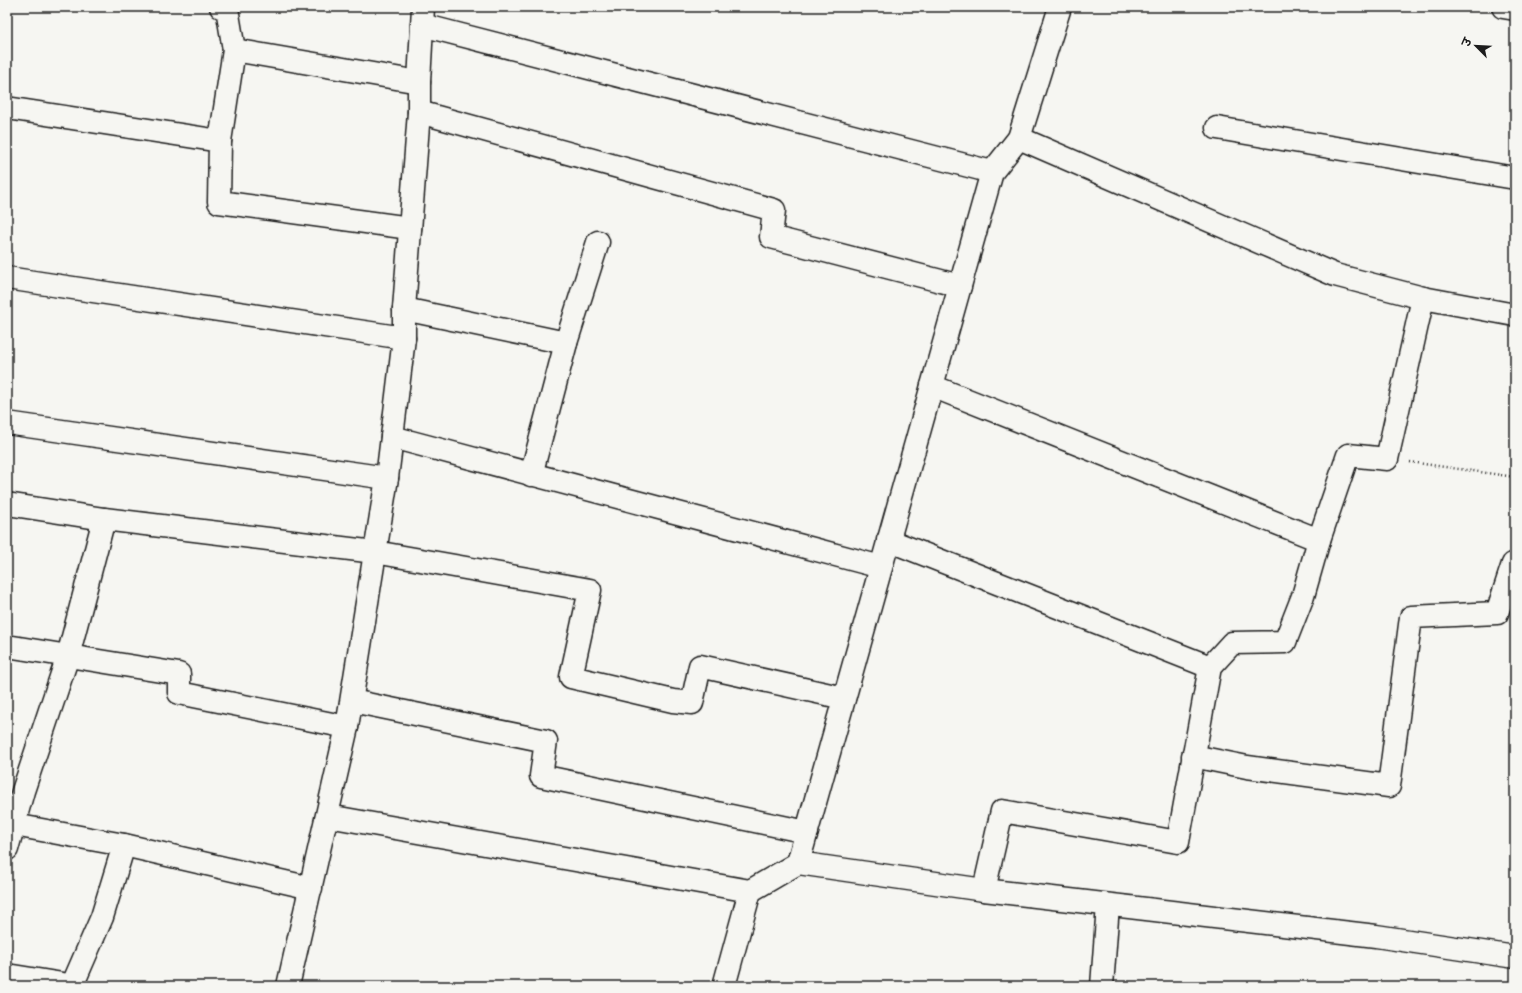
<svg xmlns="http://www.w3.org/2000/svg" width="1522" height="993" viewBox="0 0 1522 993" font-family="Caveat,'Playpen Sans Deva',sans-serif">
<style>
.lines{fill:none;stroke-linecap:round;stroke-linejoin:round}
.minor-casing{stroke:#1c1c1c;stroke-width:25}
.tertiary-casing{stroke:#1c1c1c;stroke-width:25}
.path{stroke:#1c1c1c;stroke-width:2.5;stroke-dasharray:1 3;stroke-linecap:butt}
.minor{stroke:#f6f6f2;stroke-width:22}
.tertiary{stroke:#f6f6f2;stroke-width:22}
</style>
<rect width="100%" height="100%" fill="#f6f6f2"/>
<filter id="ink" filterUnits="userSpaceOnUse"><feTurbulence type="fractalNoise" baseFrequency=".025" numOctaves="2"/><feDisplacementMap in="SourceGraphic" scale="8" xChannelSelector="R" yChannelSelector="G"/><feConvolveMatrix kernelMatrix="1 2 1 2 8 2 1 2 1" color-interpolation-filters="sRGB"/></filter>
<g filter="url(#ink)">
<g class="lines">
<defs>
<g id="minor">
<polyline points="221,7 227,8 234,50"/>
<polyline points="1060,7 1019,138 992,172 798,863 984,890 1376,936 1515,957"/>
<polyline points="1503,7 1515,9"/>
<polyline points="422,25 992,172"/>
<polyline points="7,108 220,141 219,202 410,228"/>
<polyline points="419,112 774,210 771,237 960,286"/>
<polyline points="1217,128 1515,178"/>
<polyline points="1019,138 1335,275 1423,298"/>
<polyline points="220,141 234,50 419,82"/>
<polyline points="7,278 404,338"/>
<polyline points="404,309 566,343 598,242"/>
<polyline points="932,386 1319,540"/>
<polyline points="7,423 387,478"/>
<polyline points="392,437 881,567"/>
<polyline points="531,475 566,343"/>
<polyline points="7,504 104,519"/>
<polyline points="888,540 1210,667"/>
<polyline points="7,646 179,674 179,693 347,727"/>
<polyline points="352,701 546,741 541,776 807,832"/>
<polyline points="1193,756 1247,767 1389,786 1411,617 1497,613 1513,564 1515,564"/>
<polyline points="14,825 124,845 102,917 72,986"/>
<polyline points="124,845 311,888"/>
<polyline points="7,849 23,791 68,656 104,519 375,552 590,590 571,677 673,701 692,703 700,666 844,698"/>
<polyline points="984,890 1002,811 1178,842 1210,667 1232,643 1285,642 1303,596 1319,540 1348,455 1387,459 1423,298 1515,315"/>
<polyline points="7,975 75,986"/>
<polyline points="288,986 347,727 387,478 404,338 404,309 419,112 419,82 423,7"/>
<polyline points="724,986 750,891"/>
<polyline points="1102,986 1108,905"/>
</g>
<polyline id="tertiary" points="328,816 750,891 798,863"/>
</defs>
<use href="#minor" class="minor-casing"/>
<use href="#tertiary" class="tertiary-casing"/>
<polyline class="path" points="1410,462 1515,477"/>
<use href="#minor" class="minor"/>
<use href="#tertiary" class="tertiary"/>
</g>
</g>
<rect width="1522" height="993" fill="none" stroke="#f6f6f2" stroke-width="24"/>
<rect x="12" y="12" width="1498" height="969" fill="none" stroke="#1c1c1c" stroke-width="1.5" filter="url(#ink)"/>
<g transform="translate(1476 46) rotate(294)" stroke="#f6f6f2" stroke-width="3" paint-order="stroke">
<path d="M0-3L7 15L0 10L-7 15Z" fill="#1c1c1c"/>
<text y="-6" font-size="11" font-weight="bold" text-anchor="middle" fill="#1c1c1c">उ</text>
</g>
</svg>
